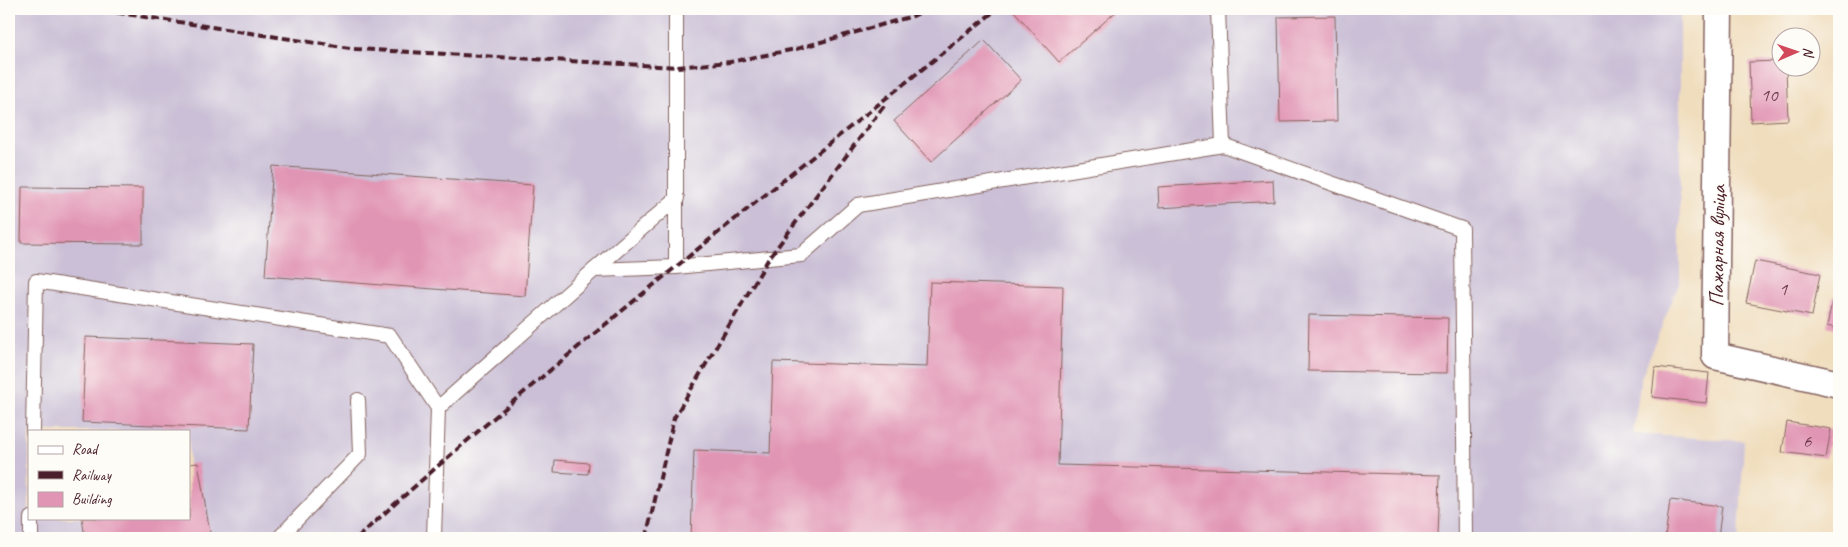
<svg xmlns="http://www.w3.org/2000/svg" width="1848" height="547" viewBox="0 0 1848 547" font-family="Caveat,sans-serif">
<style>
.industrial{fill:#cabfd6;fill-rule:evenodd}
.building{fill:#e195b4}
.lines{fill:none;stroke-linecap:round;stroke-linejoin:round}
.lane-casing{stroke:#84625e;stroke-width:16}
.street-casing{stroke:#84625e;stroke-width:29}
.lane{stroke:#fff;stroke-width:14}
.street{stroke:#fff;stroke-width:26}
.rail{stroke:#4a1f2b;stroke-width:4;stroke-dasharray:8 4;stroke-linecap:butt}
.labels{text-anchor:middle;stroke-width:4;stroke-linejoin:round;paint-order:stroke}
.number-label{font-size:19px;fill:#703c4d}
.street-label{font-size:21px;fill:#4a1f2b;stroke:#fdfcf7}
</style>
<rect width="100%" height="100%" fill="#fdfcf7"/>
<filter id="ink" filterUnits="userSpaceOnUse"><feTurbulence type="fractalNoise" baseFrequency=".02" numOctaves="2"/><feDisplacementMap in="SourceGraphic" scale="10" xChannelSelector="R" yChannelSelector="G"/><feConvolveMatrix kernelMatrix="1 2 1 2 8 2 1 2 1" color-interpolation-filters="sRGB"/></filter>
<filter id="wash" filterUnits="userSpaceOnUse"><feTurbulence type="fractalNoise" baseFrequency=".0096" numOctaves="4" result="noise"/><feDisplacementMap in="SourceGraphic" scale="20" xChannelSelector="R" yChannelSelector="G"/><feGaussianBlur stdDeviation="1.12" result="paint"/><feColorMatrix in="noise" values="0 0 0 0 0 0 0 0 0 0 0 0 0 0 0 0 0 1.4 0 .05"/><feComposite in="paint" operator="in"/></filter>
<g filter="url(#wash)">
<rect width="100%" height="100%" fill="#f0ddbd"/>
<path class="industrial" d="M9,9H1680V281L1641,378L1633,434L1744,441L1739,538H9ZM29,431H189V518H29Z"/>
<g id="blocks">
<g class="building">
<polygon points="1012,9 1119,9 1059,62"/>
<polygon points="1335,16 1337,121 1280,122 1278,17"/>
<polygon points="984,40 1021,80 931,162 894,121"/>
<polygon points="1780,61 1780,68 1786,68 1788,120 1751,122 1749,62"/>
<polygon points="273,166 533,185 525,296 265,276"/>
<polygon points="1273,180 1274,201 1159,208 1158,187"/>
<polygon points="22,187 143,188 143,244 21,243"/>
<polygon points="1755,261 1820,274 1812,316 1746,303"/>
<polygon points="930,282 1063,286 1058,465 1440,475 1438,538 691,538 694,450 770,453 773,362 927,367"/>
<polygon points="1833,297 1839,298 1839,329 1827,326"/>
<polygon points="1309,315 1448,318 1447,373 1308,371"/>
<polygon points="86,337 253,344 249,429 82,422"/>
<polygon points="1655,367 1709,373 1706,403 1652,397"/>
<polygon points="1787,422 1831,429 1826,458 1782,452"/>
<polygon points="555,460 589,463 588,474 554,472"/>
<polygon points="198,463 211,538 85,538 82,518 189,518 189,464"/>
<polygon points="1670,500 1722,506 1718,538 1665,538"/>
</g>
</g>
</g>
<g filter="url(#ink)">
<use href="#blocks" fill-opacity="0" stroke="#84625e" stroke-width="1"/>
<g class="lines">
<defs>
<g id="lane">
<polyline points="676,9 676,267"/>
<polyline points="1218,9 1223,145 1462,229 1465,538"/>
<polyline points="594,270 677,198"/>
<polyline points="33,431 36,281 390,336 438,408"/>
<polyline points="31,538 31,518"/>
<polyline points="279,538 360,454 358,400"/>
<polyline points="434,538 438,408 594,270 676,267 801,255 858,205 1223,145"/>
</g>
<polyline id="street" points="1719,9 1715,356 1839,384"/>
</defs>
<use href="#lane" class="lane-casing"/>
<use href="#street" class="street-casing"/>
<use href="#lane" class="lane"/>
<use href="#street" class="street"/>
<g class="rail">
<polyline points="93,9 356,49 677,67 730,62 796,49 913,16 928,9"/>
<path d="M357,538C562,352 782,183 997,9"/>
<polyline points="646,538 674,418 769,258 884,106"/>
</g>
</g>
</g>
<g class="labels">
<g class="number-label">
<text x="1769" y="101">10</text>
<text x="1783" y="295">1</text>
<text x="1807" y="447">6</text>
</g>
<g class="street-label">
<text transform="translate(1717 246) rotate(-89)" y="7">Пажарная вуліца</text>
</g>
</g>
<rect width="1848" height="547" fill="none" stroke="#fdfcf7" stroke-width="30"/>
<rect x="28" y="430" width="162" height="90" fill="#fdfcf7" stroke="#b5a4a5"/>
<rect x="38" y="446" width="25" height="8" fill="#ffffff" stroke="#b5a4a5"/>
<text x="72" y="454" font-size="15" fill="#4a1f2b">Road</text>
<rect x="38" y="471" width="25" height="8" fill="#4a1f2b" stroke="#b5a4a5"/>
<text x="72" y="480" font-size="15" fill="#4a1f2b">Railway</text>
<rect x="38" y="492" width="25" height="15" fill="#e195b4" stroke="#b5a4a5"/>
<text x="72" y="504" font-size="15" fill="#4a1f2b">Building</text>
<g transform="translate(1796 52) rotate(88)"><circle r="24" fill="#fdfcf7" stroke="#b5a4a5"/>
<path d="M0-4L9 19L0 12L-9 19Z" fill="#d1495b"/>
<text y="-8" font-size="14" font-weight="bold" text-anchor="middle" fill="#4a1f2b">N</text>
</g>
</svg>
